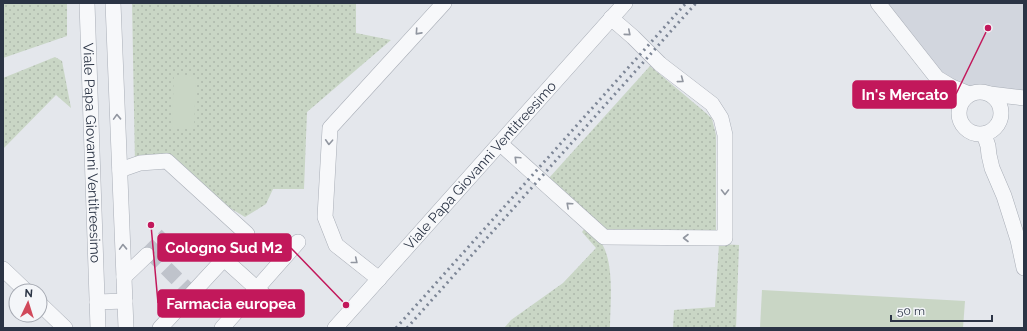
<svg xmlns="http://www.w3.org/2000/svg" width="1027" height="331" viewBox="0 0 1027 331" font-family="Raleway,sans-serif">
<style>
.built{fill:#d2d6de}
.green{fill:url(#green-dots)}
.pitch{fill:#c9d6c5}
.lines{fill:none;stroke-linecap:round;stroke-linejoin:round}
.street-tunnel{stroke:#bfc3cb;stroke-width:15;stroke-dasharray:15 8;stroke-linecap:butt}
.street-casing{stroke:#a9aeb7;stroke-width:16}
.street{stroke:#f7f8fa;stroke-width:15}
.rail{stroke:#7d8696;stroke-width:3;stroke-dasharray:2 4;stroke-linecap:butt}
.oneway{stroke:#9196a0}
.labels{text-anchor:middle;stroke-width:3.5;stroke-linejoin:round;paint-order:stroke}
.street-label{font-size:14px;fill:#2b3445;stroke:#f4f6f9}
.leader{fill:none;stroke:#c2185b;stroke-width:1.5}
.callout-dot{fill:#c2185b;stroke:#f4f6f9;stroke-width:1.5}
.callout{fill:#c2185b;stroke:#c2185b;stroke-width:1.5}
.callout-label{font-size:15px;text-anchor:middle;font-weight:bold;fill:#fff}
</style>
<defs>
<pattern id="green-dots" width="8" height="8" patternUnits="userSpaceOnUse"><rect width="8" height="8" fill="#c9d6c5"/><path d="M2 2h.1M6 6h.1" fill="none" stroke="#adb8ab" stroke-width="1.8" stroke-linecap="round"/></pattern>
</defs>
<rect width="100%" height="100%" fill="#e4e7ec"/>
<polygon class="built" points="878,3 1024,3 1024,98 990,94 983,91 975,92 952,87"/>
<g class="green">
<polygon points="3,3 67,3 67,36 3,58"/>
<polygon points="132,3 356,3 356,33 391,40 307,112 304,189 273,189 266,204 245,217 218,201 173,163 135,164"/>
<polygon points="55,57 62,61 71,108 56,95 3,149 3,78"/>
<polygon points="650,66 706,113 712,119 716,135 716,233 607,233 549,178"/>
<path d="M585,228C590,232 597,237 601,242C615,264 610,303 610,328H504L511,320L563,283L596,248L582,232Z"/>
<polygon points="719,244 739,245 736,328 673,328 674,310 715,307"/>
</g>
<g class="pitch">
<polygon points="174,75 196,75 194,129 172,129"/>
<polygon points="762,290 965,301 963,328 760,328"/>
</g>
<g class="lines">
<g class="street-tunnel">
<polyline points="150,252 187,289"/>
<polyline points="147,255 167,235"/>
</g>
<defs>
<g id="street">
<path id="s1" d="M87,3L98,328"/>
<polyline points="113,3 126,328"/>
<polyline points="878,3 937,78 952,87 969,94"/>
<circle cx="980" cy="113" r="21"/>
<polyline points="990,94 1024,98"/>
<polyline points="984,134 988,146 989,155 992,168 1004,196 1018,240 1024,268"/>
<polyline points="499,144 504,147 604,237 725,238 725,135 721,118 712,104 660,64 633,37 611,18"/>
<polyline points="120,170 140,163 167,161 247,234 160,328"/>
<polyline points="224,259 264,295"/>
<polyline points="3,269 26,291"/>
<polyline points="124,277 147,255"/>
<polyline points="379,279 336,245 325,217 330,128 444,3"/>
<polyline points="97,302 125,301"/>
<polyline points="40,304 65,328"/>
<polyline points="222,328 298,242"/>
<path id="s2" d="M335,328L625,3"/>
</g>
</defs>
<use href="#street" class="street-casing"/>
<use href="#street" class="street"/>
<g class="rail">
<polyline points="396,328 686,3"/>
<polyline points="407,328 696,3"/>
</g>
</g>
<defs><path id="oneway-chevron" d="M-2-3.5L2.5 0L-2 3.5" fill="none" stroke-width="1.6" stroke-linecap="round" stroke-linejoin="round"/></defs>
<g class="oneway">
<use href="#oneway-chevron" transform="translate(418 32) rotate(132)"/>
<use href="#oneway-chevron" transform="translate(628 33) rotate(41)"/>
<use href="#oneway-chevron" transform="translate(681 80) rotate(37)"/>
<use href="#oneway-chevron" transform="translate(117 117) rotate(-92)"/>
<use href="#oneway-chevron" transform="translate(329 142) rotate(93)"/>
<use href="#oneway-chevron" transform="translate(517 159) rotate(-137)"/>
<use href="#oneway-chevron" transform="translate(725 192) rotate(90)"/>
<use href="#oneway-chevron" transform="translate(569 205) rotate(-138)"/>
<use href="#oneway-chevron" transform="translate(686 238) rotate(180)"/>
<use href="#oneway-chevron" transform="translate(123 247) rotate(-92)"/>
<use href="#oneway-chevron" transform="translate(355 261) rotate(39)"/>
</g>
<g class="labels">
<g class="street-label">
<text dy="5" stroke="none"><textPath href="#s1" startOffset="150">Viale Papa Giovanni Ventitreesimo</textPath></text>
<text dy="5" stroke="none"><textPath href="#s2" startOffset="218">Viale Papa Giovanni Ventitreesimo</textPath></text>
</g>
</g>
<path class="leader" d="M988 28L956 94M346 305L291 248M151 225L158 303"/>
<g class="callout-dot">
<circle cx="988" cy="28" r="4"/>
<circle cx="346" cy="305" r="4"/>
<circle cx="151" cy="225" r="4"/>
</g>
<g class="callout">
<rect x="853" y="81" width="103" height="27" rx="4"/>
<rect x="158" y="234" width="133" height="27" rx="4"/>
<rect x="158" y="290" width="146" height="27" rx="4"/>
</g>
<g class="callout-label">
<text x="905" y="100">In's Mercato</text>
<text x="224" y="253">Cologno Sud M2</text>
<text x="231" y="309">Farmacia europea</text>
</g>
<rect width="1027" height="331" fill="none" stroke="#2b3445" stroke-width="8"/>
<g transform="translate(28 303) rotate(4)"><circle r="19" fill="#f4f6f9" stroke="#a4a8b1"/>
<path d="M0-3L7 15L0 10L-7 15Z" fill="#d1495b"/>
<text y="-6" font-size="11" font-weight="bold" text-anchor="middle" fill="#2b3445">N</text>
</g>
<path d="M891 315v6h101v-6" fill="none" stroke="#2b3445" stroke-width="2"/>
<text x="897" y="315" font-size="12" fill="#2b3445" stroke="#f4f6f9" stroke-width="3" paint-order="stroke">50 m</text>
</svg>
